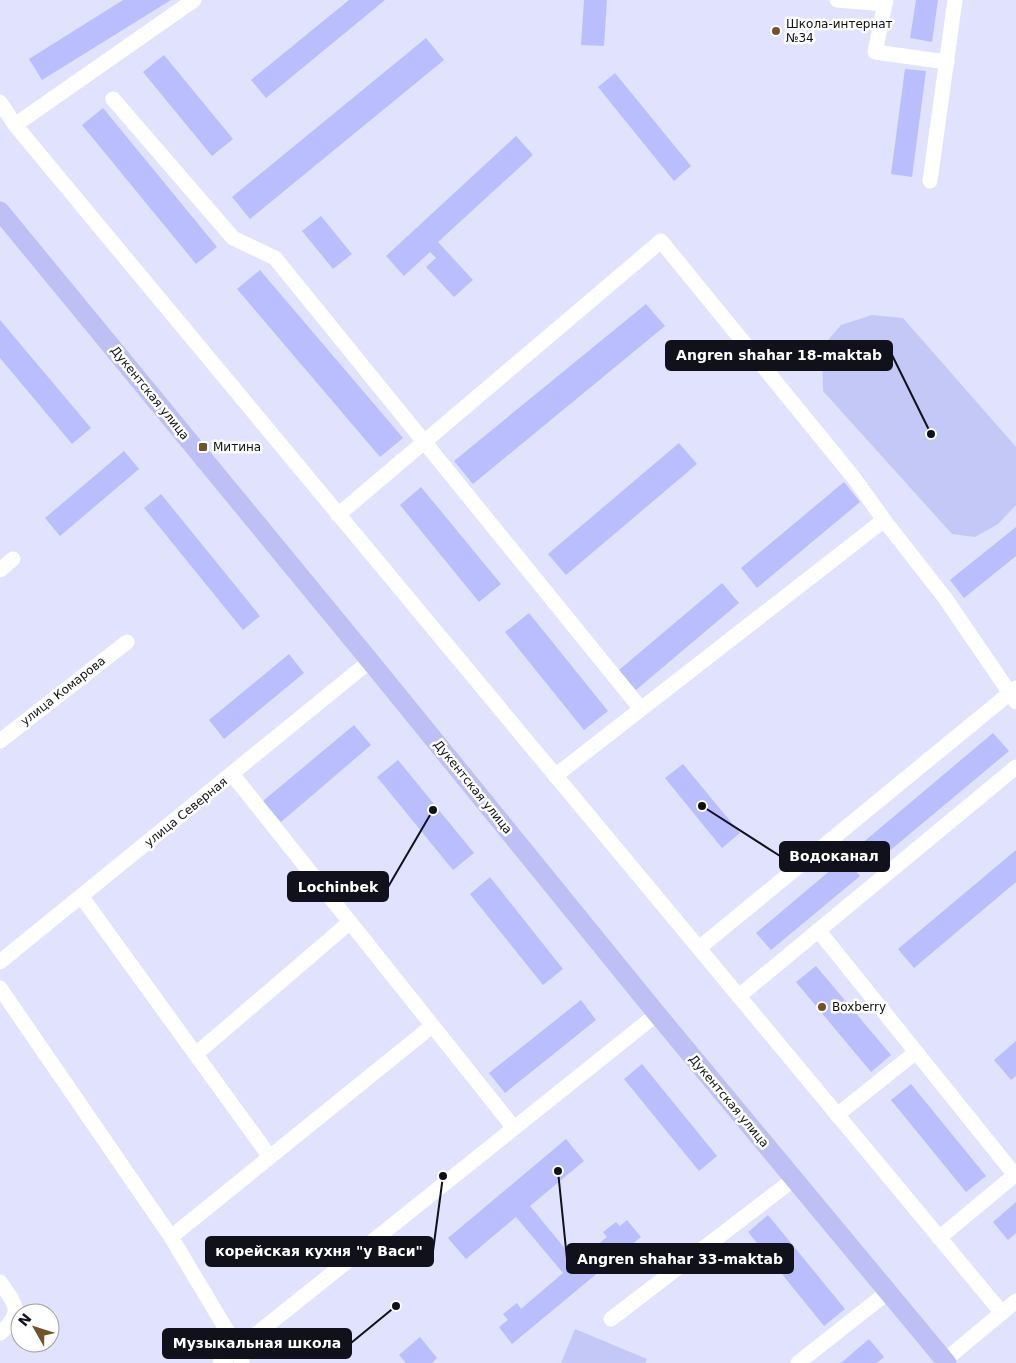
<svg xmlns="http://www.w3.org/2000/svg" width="1016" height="1363" viewBox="0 0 1016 1363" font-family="'DejaVu Sans',sans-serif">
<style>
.green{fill:#c4c8f7}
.building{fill:#babeff}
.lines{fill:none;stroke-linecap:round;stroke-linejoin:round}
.minor{stroke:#fff;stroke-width:15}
.major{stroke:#bebff5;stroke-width:19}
.poi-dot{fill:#725228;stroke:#fff;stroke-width:2}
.labels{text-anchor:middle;stroke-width:5;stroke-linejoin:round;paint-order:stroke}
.poi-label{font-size:12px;fill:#10111a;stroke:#fff;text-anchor:start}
.street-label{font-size:12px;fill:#10111a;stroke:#fff}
.leader{fill:none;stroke:#10111a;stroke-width:2}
.callout-dot{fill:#10111a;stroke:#fff;stroke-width:2}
.callout{fill:#10111a;stroke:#10111a;stroke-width:2}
.callout-label{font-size:14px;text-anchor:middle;font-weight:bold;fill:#fff}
</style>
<rect width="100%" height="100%" fill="#e0e2fe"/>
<g class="green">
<polygon points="872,315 903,318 1016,447 1016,505 998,524 975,537 952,534 823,391 822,347 841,325"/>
<polygon points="575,1329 647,1359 645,1363 561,1363"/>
</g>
<g class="building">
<polygon points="123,0 171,0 42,80 29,59"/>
<polygon points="349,0 385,0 266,98 251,80"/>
<polygon points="584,0 607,0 604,46 581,45"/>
<polygon points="916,0 938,0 932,42 910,38"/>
<polygon points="426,38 444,60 250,219 232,197"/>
<polygon points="164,55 233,139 212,156 143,72"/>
<polygon points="905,69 926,71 912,177 891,174"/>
<polygon points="615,73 691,166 674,181 598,87"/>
<polygon points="103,108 217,247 196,264 82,125"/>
<polygon points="516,136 533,155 438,242 473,280 454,297 426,267 436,258 430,252 404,276 386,256"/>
<polygon points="321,216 352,254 333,269 302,231"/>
<polygon points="260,270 403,438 380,457 237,289"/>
<polygon points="646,304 665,326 473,484 454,461"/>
<polygon points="0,320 91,428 72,444 0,358"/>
<polygon points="679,443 697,464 566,575 548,554"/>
<polygon points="124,451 139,469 60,536 45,518"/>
<polygon points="844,482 860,502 757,588 741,568"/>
<polygon points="421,487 501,584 479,602 400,505"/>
<polygon points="161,494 260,616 243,630 144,508"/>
<polygon points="1016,527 1016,556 964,598 950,580"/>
<polygon points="722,583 739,603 636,690 619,670"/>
<polygon points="529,613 608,711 584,730 505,632"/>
<polygon points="289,654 304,673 224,739 209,720"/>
<polygon points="354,725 371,745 281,822 263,801"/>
<polygon points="993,733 1009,751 875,863 860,845"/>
<polygon points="398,760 474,853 453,870 377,777"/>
<polygon points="683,764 740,833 722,848 665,778"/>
<polygon points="1016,850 1016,882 914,968 898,949"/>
<polygon points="845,858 860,876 771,950 756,933"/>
<polygon points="490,877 563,969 543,985 470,894"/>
<polygon points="816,966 891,1055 871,1072 796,982"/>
<polygon points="581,1000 596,1020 505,1093 489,1073"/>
<polygon points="1016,1041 1016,1076 1011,1080 994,1060"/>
<polygon points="642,1064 717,1156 699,1171 624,1079"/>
<polygon points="911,1084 986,1176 966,1192 891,1100"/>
<polygon points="566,1139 584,1161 530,1206 576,1262 607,1237 603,1232 616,1222 620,1226 627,1220 641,1237 512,1344 499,1327 508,1320 503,1314 517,1303 521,1309 563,1273 516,1217 466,1259 448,1238"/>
<polygon points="1016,1202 1016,1233 1008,1240 993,1222"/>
<polygon points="768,1215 845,1309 824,1326 748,1232"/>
<polygon points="420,1337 437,1358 432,1363 406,1363 399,1355"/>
<polygon points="869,1339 884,1357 877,1363 841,1363"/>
</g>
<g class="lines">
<g class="minor">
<polyline points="837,0 885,4 886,0"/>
<polyline points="885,4 875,52 947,62"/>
<polyline points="113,99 233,238 275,258 641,709"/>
<polyline points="0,102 15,125 1002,1313"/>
<polyline points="15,125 194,0"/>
<polyline points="930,181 955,0"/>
<polyline points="338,515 661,241 854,478 884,520 945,598 1016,702"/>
<polyline points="0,570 13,559"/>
<polyline points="0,741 127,642"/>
<polyline points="232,774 514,1128"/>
<polyline points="555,776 884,520"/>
<polyline points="81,896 270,1157"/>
<polyline points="818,930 1015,1175"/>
<polyline points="699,948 1016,688"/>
<polyline points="0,962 370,661"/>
<polyline points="0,988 171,1237 238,1349 242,1363"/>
<polyline points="739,996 1016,767"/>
<polyline points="196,1054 350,922"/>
<polyline points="837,1115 916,1052"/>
<polyline points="171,1237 432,1026"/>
<polyline points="939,1238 1016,1174"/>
<path d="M0,1282C16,1305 24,1312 0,1333"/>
<polyline points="611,1319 794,1179"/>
<polyline points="945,1360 1016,1301"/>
<polyline points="220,1363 657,1014"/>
<polyline points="798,1363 888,1292"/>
</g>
<polyline class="major" points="0,211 370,661 657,1014 947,1363"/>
</g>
<g class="poi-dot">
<circle cx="776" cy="31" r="5"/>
<rect x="198" y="442" width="10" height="10" rx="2.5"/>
<circle cx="822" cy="1007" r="5"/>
</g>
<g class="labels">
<g class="poi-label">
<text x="786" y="28">Школа-интернат<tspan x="786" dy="14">№34</tspan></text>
<text x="213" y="451">Митина</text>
<text x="832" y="1011">Boxberry</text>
</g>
<g class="street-label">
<text transform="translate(150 393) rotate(51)" y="4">Дукентская улица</text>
<text transform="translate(63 691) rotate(-38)" y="4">улица Комарова</text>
<text transform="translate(473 787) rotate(51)" y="4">Дукентская улица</text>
<text transform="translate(186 812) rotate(-39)" y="4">улица Северная</text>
<text transform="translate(729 1101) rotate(50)" y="4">Дукентская улица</text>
</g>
</g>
<path class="leader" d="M931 434L892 355M702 806L780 856M433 810L388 887M443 1176L433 1251M558 1171L567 1259M396 1306L351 1343"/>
<g class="callout-dot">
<circle cx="931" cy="434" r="5"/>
<circle cx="702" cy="806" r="5"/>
<circle cx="433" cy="810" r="5"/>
<circle cx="443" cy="1176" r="5"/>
<circle cx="558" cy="1171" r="5"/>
<circle cx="396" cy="1306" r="5"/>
</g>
<g class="callout">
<rect x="666" y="341" width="226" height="29" rx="5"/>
<rect x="780" y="842" width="109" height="29" rx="5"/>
<rect x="288" y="872" width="100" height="29" rx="5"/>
<rect x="206" y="1237" width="227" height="29" rx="5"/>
<rect x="567" y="1244" width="226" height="29" rx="5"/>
<rect x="163" y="1329" width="188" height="29" rx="5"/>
</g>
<g class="callout-label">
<text x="779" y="360">Angren shahar 18-maktab</text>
<text x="834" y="861">Водоканал</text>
<text x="338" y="892">Lochinbek</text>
<text x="319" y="1256">корейская кухня "у Васи"</text>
<text x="680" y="1264">Angren shahar 33-maktab</text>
<text x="257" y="1348">Музыкальная школа</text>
</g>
<g transform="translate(35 1328) rotate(309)"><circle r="24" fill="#ffffff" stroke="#9fa0a3"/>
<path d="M0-4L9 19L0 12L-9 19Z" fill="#725228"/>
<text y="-8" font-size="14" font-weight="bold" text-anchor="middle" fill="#10111a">N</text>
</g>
</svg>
